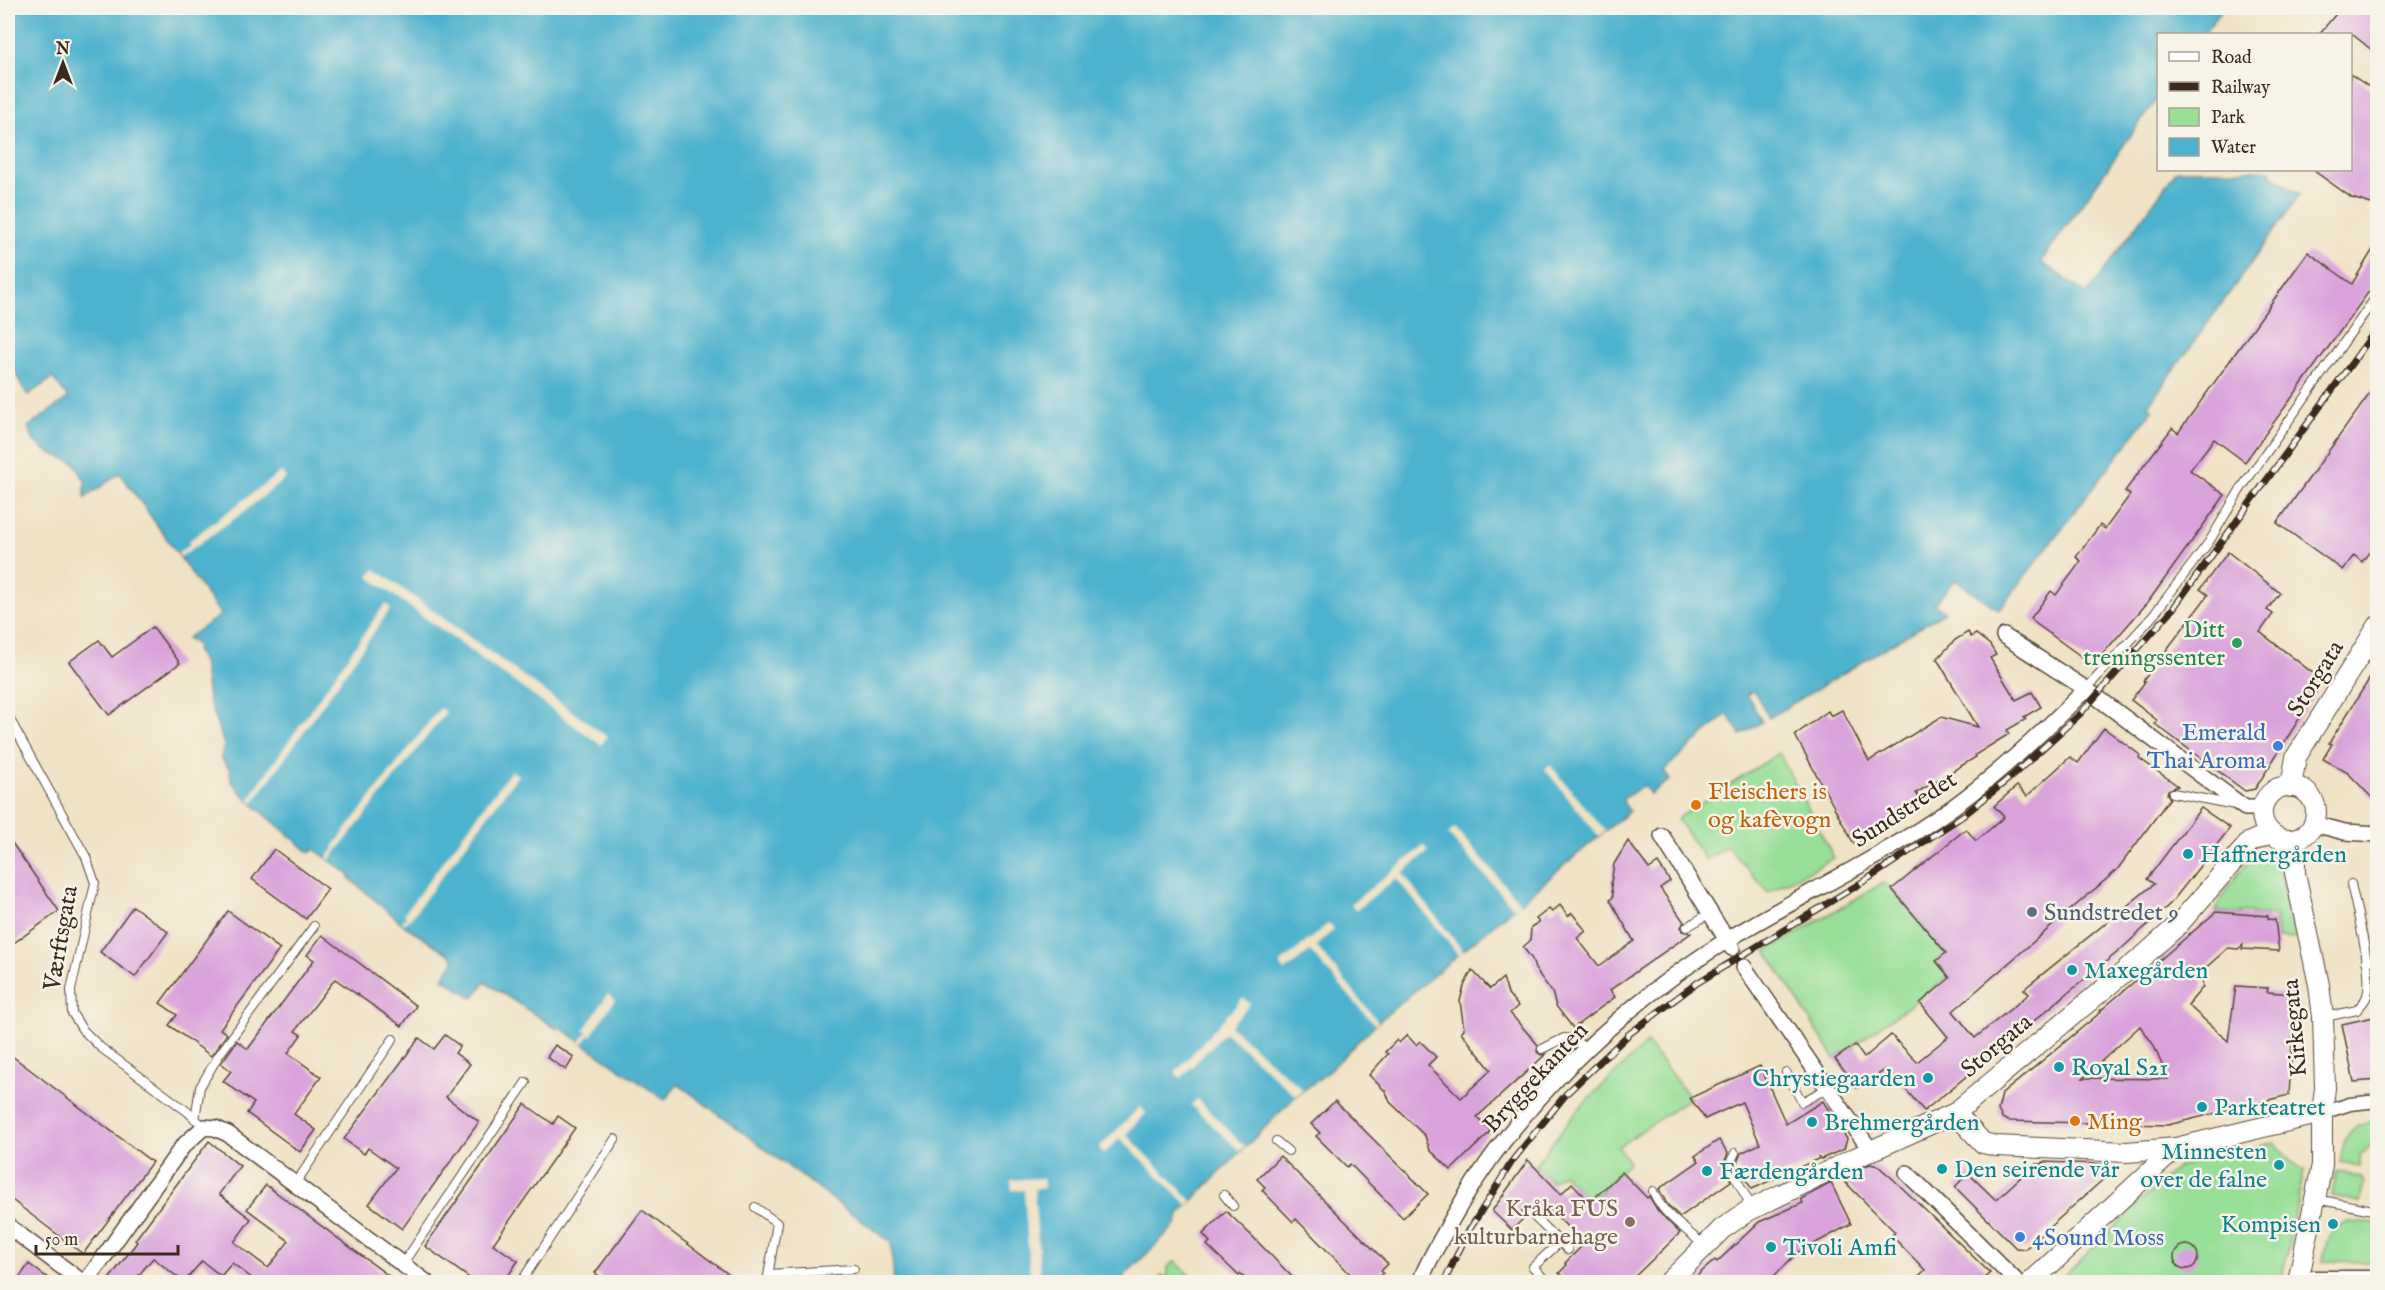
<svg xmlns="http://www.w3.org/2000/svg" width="2385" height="1290" viewBox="0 0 2385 1290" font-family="'IM FELL English',serif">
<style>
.green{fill:#98df98;stroke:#6a845b;stroke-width:1.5}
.water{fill:#4eb2cd;stroke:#446e76;stroke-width:1.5}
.pier{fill:#f0e2c4}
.building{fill:#d9a2db;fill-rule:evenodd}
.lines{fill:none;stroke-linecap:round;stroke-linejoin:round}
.minor-tunnel{stroke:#ccbda3;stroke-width:15;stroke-dasharray:15 8;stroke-linecap:butt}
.service-casing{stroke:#564637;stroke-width:10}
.pedestrian-casing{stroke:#564637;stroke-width:15}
.minor-casing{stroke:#564637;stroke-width:18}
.tertiary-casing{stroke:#564637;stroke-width:22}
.service{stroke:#fff;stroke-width:8}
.pedestrian{stroke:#fff;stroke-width:12}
.minor{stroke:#fff;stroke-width:15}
.tertiary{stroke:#fff;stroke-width:20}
.rail-casing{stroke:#3b2a1e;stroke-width:7}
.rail{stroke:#f7f3e8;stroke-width:4.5;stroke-dasharray:14;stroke-linecap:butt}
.leisure-dot{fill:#2e9e5b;stroke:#f7f3e8;stroke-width:2}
.shop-dot{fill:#3f7fe0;stroke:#f7f3e8;stroke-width:2}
.food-dot{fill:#e8710a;stroke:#f7f3e8;stroke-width:2}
.culture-dot{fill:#0f9aa8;stroke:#f7f3e8;stroke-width:2}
.service-dot{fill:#5c6f8a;stroke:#f7f3e8;stroke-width:2}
.education-dot{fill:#8d6e63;stroke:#f7f3e8;stroke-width:2}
.labels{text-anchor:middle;stroke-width:5;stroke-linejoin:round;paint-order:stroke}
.leisure-label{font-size:24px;fill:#27864d;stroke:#f7f3e8;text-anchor:end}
.street-label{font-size:24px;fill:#3b2a1e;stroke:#f7f3e8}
.shop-label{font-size:24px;fill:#366cbe;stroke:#f7f3e8;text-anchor:end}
.food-label{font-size:24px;fill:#c56008;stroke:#f7f3e8;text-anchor:start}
.culture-label{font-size:24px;fill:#0d838f;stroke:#f7f3e8;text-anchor:start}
.service-label{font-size:24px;fill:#4e5e75;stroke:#f7f3e8;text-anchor:start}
.education-label{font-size:24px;fill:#785e54;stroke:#f7f3e8;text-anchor:end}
</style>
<rect width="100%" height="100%" fill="#f7f3e8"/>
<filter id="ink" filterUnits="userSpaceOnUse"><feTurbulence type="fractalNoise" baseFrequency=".0167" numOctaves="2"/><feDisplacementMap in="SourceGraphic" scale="12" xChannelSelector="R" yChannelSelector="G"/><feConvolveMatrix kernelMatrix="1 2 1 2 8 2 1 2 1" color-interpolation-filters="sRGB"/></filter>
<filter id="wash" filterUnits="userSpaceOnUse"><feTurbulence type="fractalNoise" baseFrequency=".008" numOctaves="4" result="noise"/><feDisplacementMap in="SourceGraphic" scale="24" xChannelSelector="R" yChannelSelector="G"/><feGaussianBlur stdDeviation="1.35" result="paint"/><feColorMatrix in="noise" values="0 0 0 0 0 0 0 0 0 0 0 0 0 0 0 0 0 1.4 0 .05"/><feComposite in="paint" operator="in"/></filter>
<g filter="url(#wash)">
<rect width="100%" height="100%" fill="#f0e2c4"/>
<g class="green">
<polygon points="1779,753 1834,858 1768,892 1727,846 1706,860 1677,819"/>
<path d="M2263,853L2273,856L2279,865L2295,939L2278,938L2275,916L2251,914V912H2240V914L2215,911C2222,894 2245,859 2263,853Z"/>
<polygon points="1883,883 1892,889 1946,953 1936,961 1949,977 1835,1059 1766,951"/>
<polygon points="1647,1043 1690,1098 1618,1147 1629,1162 1590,1202 1563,1174 1552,1182 1535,1165 1581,1106"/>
<path d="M2377,1121V1148L2375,1149L2372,1145L2360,1155V1167L2340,1162C2345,1135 2348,1125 2377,1121Z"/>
<polygon points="2275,1142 2289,1160 2304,1170 2281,1282 2058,1282 2172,1171 2180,1166"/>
<polygon points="2337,1171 2361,1178 2364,1183 2360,1202 2332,1196"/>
<path d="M2351,1222L2377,1224V1262L2323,1261C2326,1242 2329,1223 2351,1222Z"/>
<polygon points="1175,1261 1196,1282 1161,1282 1161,1276 1168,1277 1168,1267"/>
</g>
<path class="water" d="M8,8H2223L2204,34H2158V97L2041,262L2087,294L2177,170H2271L2273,176L2300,195L2148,406L2153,410L1999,610L1955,580L1934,604L1945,612L1769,718L1754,691L1747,694L1762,722L1741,735L1727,714L1664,770L1670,780L1650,794L1644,785L1622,800L1629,811L1378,1022L1323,1076L1296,1096L1179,1214L1177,1224L1124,1276L1123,1282H894L891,1243L678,1084L665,1100L559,1027L557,1029L485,982L473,998L443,978L454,961L452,956L405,926L349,878L351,876L314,849L310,853L248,800L231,781L230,770L221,758L224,744L208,698L203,661L196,650L197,645L187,638L221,615L120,473L85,498V481L75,463L48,452L40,446L34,441L28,427L68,398L53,378L28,395C19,385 17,370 8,362Z"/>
<g class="pier">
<polygon points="281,472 286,478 241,514 180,557 178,553 190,544 189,541"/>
<polygon points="375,569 607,737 601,745 369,577"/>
<polygon points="385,604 391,608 253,803 249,800 255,792 254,791"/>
<polygon points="440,708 446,712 330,860 327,858 334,849 333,847"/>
<polygon points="1550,765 1605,831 1599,836 1545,769"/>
<polygon points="511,771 518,775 410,919 409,918 404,924 402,922 407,916 404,914"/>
<polygon points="1455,828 1520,903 1514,908 1448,834"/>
<polygon points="1424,846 1428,852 1402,873 1463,951 1459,955 1396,878 1356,910 1351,904"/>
<polygon points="1329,923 1334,929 1316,946 1378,1022 1375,1025 1310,951 1285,971 1280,964"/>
<polygon points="608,994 615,999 591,1036 589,1035 583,1044 580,1042 587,1032 584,1030"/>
<polygon points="1243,998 1250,1004 1230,1026 1303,1090 1296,1096 1225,1032 1181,1078 1175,1073"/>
<polygon points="1197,1099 1245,1147 1240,1151 1191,1105"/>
<polygon points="1140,1107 1146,1113 1126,1134 1192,1201 1188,1205 1120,1138 1104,1154 1099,1148"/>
<polygon points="1043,1178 1044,1188 1034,1189 1040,1273 1037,1275 1038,1282 1034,1282 1033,1275 1030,1275 1024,1190 1012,1190 1011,1180"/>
</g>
<g id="blocks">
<g class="building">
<polygon points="2341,8 2378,8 2378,55 2352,34 2319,34"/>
<polygon points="2350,74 2378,93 2378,206 2352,198 2313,170 2350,170"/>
<polygon points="2378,241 2378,279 2245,462 2214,439 2190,470 2225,495 2148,602 2093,665 2035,623 2031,618 2051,591 2056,595 2081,561 2076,557 2100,525 2105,529 2130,495 2125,491 2172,428 2178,433 2308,252 2352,284"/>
<polygon points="2378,382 2378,540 2362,562 2354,555 2343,570 2277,523"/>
<polygon points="2228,552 2280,593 2267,610 2273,614 2260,632 2323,681 2255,789 2245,791 2155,724 2158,721 2131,700 2145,682 2143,681 2208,595 2200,589"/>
<polygon points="153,627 180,663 109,715 69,662 99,640 112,657"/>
<polygon points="1968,632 1971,637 1976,634 1990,645 1996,655 1990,658 2016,700 2032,692 2041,707 2024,717 2026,719 2007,730 2009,734 1975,755 1976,757 1916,793 1922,802 1915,806 1916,808 1854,844 1795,735 1828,711 1831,716 1842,710 1869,761 1941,717 1978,727 1937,659 1955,640"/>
<polygon points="2378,665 2378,804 2348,773 2323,759 2332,744 2329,743"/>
<polygon points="2104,728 2140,755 2139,758 2178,786 2168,790 2167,794 2170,798 2117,870 1953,1011 1975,1038 2029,994 2024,989 2154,884 2147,879 2201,808 2230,828 2171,903 2119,951 1924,1111 1901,1084 1899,1086 1885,1070 1857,1088 1835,1059 1855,1045 1864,1058 1891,1035 1917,1062 1948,1037 1920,1003 1950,978 1936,961 1946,953 1892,889 1966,829 1976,841 2004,817 1994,806 2017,786 2027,796 2070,757 2078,763"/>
<polygon points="8,837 59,911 8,947"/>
<polygon points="1628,841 1649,869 1658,863 1670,881 1660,888 1684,922 1681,927 1682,931 1691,933 1610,990 1615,997 1573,1028 1556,1006 1552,992 1535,969 1532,959 1523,947 1530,941 1531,927 1539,922 1536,919 1549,909 1552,912 1560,905 1568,916 1572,913 1586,931 1577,938 1599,966 1634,941 1610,900 1613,897 1611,883 1614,864"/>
<polygon points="274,849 328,889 306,919 252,879"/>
<polygon points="133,906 168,932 135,977 100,952"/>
<polygon points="228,911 280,949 220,1029 227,1034 211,1056 169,1025 177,1015 160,1003"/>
<path d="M2216,912L2268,916V919L2275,920L2279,951L2242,949L2243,945L2238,949L2228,948L2201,972L2203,987L2188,1005L2228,1041L2236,986L2268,988L2267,992L2295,994L2289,1095L2168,1125L2008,1121L2002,1118L1998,1110L2002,1094L2101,1012L2100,1011ZM2140,1026L2153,1044L2168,1079L2083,1078Z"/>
<polygon points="322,935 416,1006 402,1026 335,979 295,1031 301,1035 288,1053 321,1077 294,1114 316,1130 300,1152 247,1113 254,1103 223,1081 231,1071 221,1063 237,1041 248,1049 314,960 307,955"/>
<polygon points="1472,970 1490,989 1503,978 1508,994 1518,1006 1510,1013 1538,1045 1537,1052 1541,1055 1546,1054 1477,1117 1490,1130 1488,1134 1451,1170 1430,1150 1425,1136 1390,1102 1386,1092 1369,1075 1388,1054 1385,1052 1397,1040 1399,1043 1407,1035 1416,1045 1420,1041 1436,1057 1428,1065 1461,1098 1491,1070 1461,1032 1464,1029 1460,1001 1464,986"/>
<polygon points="2378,1016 2378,1080 2354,1082 2342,1024"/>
<polygon points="445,1035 460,1046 455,1053 470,1064 446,1097 479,1122 402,1229 369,1204 396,1168 368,1148 364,1154 344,1139 419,1038 434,1049"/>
<polygon points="555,1045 574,1057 566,1070 547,1057"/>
<polygon points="8,1053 152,1162 83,1254 8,1197"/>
<polygon points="1760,1066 1786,1124 1823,1101 1847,1139 1844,1149 1821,1159 1818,1156 1820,1158 1752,1189 1736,1165 1741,1153 1760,1144 1742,1102 1705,1119 1690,1098"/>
<polygon points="1335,1101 1428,1194 1403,1218 1350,1164 1347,1167 1316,1136 1320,1133 1311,1124"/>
<polygon points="525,1104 553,1124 558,1116 575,1128 493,1244 518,1261 504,1282 475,1282 425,1246"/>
<polygon points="1719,1140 1728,1153 1723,1166 1731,1181 1680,1217 1667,1204 1659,1189 1699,1161 1695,1156"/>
<polygon points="209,1141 240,1166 219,1194 251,1219 234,1242 268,1268 289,1241 247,1209 266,1185 397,1282 257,1282 232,1263 221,1276 202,1261 184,1282 153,1258 133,1282 107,1282 137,1242 135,1240"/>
<polygon points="1280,1156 1388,1264 1381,1271 1383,1273 1374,1282 1358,1282 1296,1219 1293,1222 1262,1190 1265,1187 1257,1179"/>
<polygon points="1528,1160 1561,1194 1572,1183 1590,1202 1622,1172 1647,1198 1649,1196 1658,1211 1680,1233 1629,1282 1568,1282 1559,1273 1567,1265 1565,1263 1584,1244 1548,1207 1545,1209 1540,1203 1534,1209 1529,1205 1524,1206 1522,1212 1525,1217 1512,1230 1492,1211"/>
<polygon points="2043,1162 2101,1164 2106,1166 2107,1176 2025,1249 2016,1248 1955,1187 1968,1173 1996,1200 2035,1164 2043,1164"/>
<polygon points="1870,1164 1878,1166 1893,1179 1990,1273 1980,1282 1913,1282 1925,1270 1892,1236 1895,1232 1841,1178"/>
<polygon points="1831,1183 1851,1224 1797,1253 1768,1282 1690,1282 1715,1260 1717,1262 1759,1222 1803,1203 1801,1199"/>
<polygon points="642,1210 739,1282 608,1282 595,1273"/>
<polygon points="1226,1211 1251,1235 1297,1282 1249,1282 1240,1274 1239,1276 1207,1245 1210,1242 1203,1234"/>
<circle cx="2186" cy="1257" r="12"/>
<polygon points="29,1264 53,1282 16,1282"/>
</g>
</g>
</g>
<g filter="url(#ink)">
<use href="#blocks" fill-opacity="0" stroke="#564637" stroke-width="1.5"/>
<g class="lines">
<polyline class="minor-tunnel" points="1732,948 1744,967"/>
<defs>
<g id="service">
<polyline points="2086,689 2152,617 2209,542 2240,490 2378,294"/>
<polyline points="8,716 86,857 95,883 71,990 72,1013 82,1029 100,1047 188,1112 204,1127"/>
<polyline points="2173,793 2235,805"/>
<polyline points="1687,927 1710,913"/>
<polyline points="2366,961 2378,960"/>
<path d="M2325,1017L2357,1010C2360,1006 2364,1002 2366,998C2375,978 2356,908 2351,884"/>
<polyline points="1542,1049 1564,1038 1575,1039 1586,1051"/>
<polyline points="1786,1072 1802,1102 1828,1088"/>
<polyline points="195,1119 200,1087 219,1055 314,926"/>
<polyline points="1276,1141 1288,1151"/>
<polyline points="1735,1153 1729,1165 1752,1208"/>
<polyline points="295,1184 393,1039"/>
<path d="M1653,1191C1662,1215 1686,1228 1703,1245"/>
<polyline points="1224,1195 1233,1206"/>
<polyline points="2316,1199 2378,1211"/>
<polyline points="755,1207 777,1223 767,1282"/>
<polyline points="1528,1211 1560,1242 1533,1267 1547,1282"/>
<polyline points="1560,1242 1568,1250"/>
<polyline points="402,1265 526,1082"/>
<polyline points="769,1274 854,1269"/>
<polyline points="521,1282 615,1139"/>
</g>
<g id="pedestrian">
<polyline points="2322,1113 2350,1104 2378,1101"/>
<polyline points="2313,1277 2378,1277"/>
</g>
<g id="minor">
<polyline points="2004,636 2086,689 2245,808 2262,808"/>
<polyline points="2314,824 2345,832 2378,834"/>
<polyline points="1662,836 1732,948"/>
<polyline points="1744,967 1871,1151"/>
<polyline points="1907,1173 2017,1282"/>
<polyline points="8,1226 82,1282"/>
<polyline points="86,1282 183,1146 204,1127 215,1128 228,1134 426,1282"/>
<path d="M1420,1282C1426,1265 1435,1250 1444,1234C1508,1112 1619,1005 1737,934C1809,891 1885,856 1953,807C2001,772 2044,731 2086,689"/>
</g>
<g id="tertiary">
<circle cx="2289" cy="813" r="27"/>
<polyline points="2291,787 2296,757 2378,626"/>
<polyline points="2295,840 2295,873 2319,985 2323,1017 2325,1088 2322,1113 2322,1165 2298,1282"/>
<polyline points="1955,1113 1983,1143 1996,1146 2127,1152 2176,1148 2322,1113"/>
<polyline points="1669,1282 1722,1229 1748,1211 1855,1158 1955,1113 2147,953 2178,925 2250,842 2270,833"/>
<polyline points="2031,1282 2176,1148"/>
</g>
</defs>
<use href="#service" class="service-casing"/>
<use href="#pedestrian" class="pedestrian-casing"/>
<use href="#minor" class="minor-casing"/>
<use href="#tertiary" class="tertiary-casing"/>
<use href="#service" class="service"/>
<use href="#pedestrian" class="pedestrian"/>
<use href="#minor" class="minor"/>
<use href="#tertiary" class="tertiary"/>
<defs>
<polyline id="rail" points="1444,1282 1468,1232 1513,1160 1567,1093 1629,1034 1697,983 1869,878 1964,815 2012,776 2080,714 2172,610 2378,327"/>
</defs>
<use href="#rail" class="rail-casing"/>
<use href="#rail" class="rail"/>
</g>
</g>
<circle class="leisure-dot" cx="2237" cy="643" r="6"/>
<g class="shop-dot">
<circle cx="2278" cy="746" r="6"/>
<circle cx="2020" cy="1237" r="6"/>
</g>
<g class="food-dot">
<circle cx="1696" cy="805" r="6"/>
<circle cx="2075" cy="1121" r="6"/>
</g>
<g class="culture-dot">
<circle cx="2188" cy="854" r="6"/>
<circle cx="2072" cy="970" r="6"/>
<circle cx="2059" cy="1067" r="6"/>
<circle cx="1928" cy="1078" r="6"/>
<circle cx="2202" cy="1107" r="6"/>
<circle cx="1812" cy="1122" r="6"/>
<circle cx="2279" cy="1165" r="6"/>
<circle cx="1942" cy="1169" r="6"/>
<circle cx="1707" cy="1171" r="6"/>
<circle cx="2333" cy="1224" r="6"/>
<circle cx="1771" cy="1247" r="6"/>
</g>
<circle class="service-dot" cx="2032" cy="912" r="6"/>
<circle class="education-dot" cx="1630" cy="1222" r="6"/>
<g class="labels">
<g class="leisure-label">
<text x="2225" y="637">Ditt<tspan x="2225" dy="28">treningssenter</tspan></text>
</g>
<g class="street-label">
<text transform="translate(2315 678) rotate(-58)" y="8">Storgata</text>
<text transform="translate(1904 809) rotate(-33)" y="8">Sundstredet</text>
<text transform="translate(60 938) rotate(-80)" y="8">Værftsgata</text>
<text transform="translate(2294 1028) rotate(-95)" y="8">Kirkegata</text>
<text transform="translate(1996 1045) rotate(-40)" y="8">Storgata</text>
<text transform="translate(1535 1077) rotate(-47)" y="8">Bryggekanten</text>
</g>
<g class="shop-label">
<text x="2266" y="740">Emerald<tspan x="2266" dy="28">Thai Aroma</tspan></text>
<text x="2032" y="1245" text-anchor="start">4Sound Moss</text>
</g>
<g class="food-label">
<text x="1708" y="799">Fleischers is<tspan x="1708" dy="28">og kafèvogn</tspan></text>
<text x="2087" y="1129">Ming</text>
</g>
<g class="culture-label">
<text x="2200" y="862">Haffnergården</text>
<text x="2084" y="978">Maxegården</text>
<text x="2071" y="1075">Royal S21</text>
<text x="1916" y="1086" text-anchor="end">Chrystiegaarden</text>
<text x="2214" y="1115">Parkteatret</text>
<text x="1824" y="1130">Brehmergården</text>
<text x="2267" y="1159" text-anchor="end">Minnesten<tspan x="2267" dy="28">over de falne</tspan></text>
<text x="1954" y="1177">Den seirende vår</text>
<text x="1719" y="1179">Færdengården</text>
<text x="2321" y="1232" text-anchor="end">Kompisen</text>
<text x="1783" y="1255">Tivoli Amfi</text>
</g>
<g class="service-label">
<text x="2044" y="920">Sundstredet 9</text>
</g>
<g class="education-label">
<text x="1618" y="1216">Kråka FUS<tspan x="1618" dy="28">kulturbarnehage</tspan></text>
</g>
</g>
<rect width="2385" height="1290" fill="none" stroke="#f7f3e8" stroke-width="30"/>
<rect x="2157" y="33" width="195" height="138" fill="#f7f3e8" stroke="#aca397" stroke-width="1.5"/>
<rect x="2169" y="52" width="30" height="9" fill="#ffffff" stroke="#aca397" stroke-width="1.5"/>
<text x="2211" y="63" font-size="18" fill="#3b2a1e">Road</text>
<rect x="2169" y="82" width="30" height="9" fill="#3b2a1e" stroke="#aca397" stroke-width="1.5"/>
<text x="2211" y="93" font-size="18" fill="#3b2a1e">Railway</text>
<rect x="2169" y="108" width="30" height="18" fill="#98df98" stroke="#aca397" stroke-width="1.5"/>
<text x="2211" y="123" font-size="18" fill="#3b2a1e">Park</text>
<rect x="2169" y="138" width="30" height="18" fill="#4eb2cd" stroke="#aca397" stroke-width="1.5"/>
<text x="2211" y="153" font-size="18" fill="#3b2a1e">Water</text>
<g transform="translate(63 63)" stroke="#f7f3e8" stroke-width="4.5" paint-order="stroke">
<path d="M0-4.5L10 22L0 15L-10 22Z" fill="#3b2a1e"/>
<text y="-9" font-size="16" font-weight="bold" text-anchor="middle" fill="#3b2a1e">N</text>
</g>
<path d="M36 1245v9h142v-9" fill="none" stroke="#3b2a1e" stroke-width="3"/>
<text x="45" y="1245" font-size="18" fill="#3b2a1e" stroke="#f7f3e8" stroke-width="4.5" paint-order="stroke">50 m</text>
</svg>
